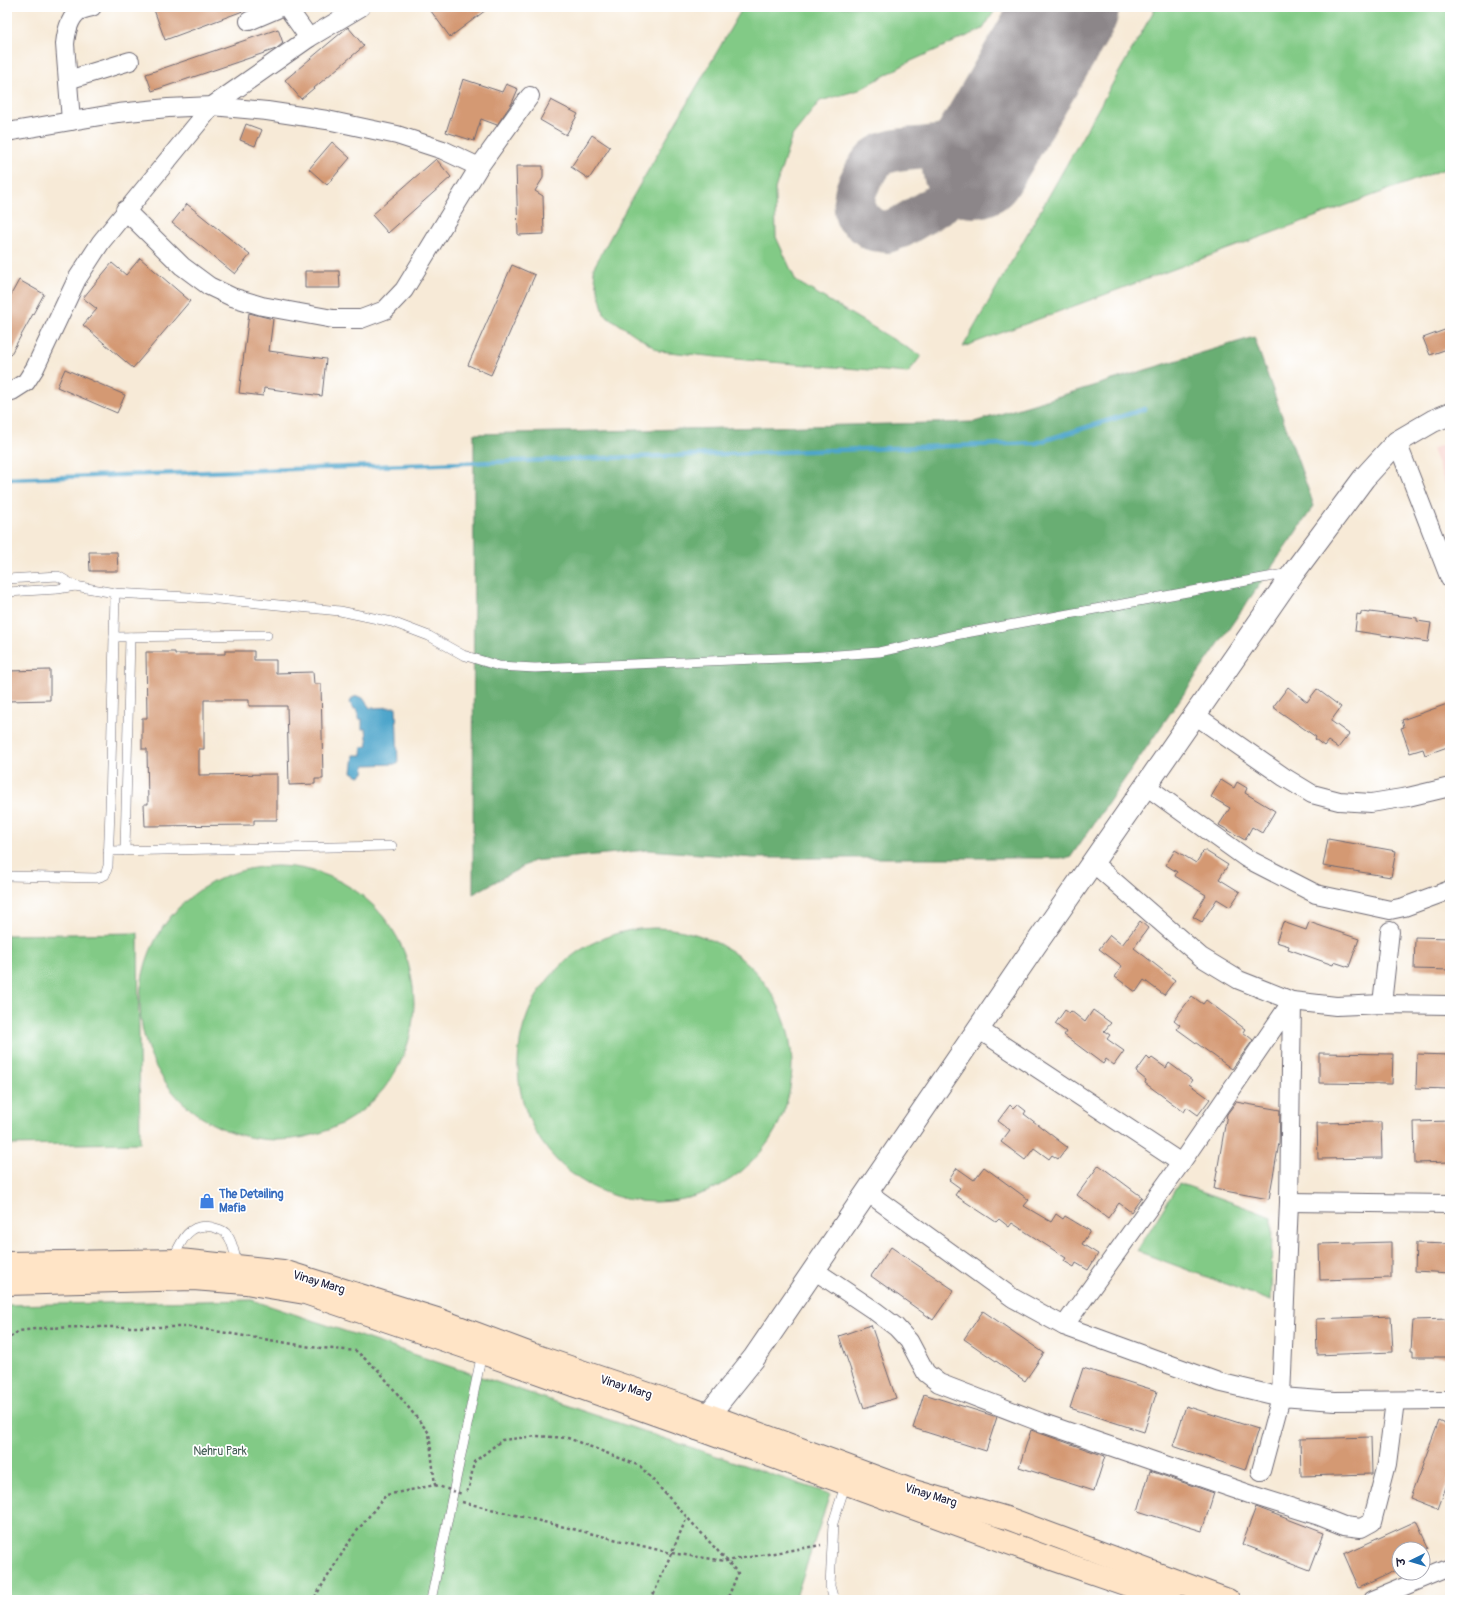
<svg xmlns="http://www.w3.org/2000/svg" width="1457" height="1607" viewBox="0 0 1457 1607" font-family="Pangolin,'Playpen Sans Deva',sans-serif">
<style>
.built{fill:#f7d0ca}
.green{fill:#82ca86;stroke:#527660}
.forest{fill:#69ae73;stroke:#466857}
.water{fill:#4ea5cb;stroke:#386483}
.lines{fill:none;stroke-linecap:round;stroke-linejoin:round}
.stream{stroke:#4ea5cb;stroke-width:4.5}
.taxiway{stroke:#8c8689;stroke-width:42}
.runway{stroke:#8c8689;stroke-width:104}
.building{fill:#d49973}
.service-casing{stroke:#6d6872;stroke-width:10}
.minor-casing{stroke:#6d6872;stroke-width:20}
.tertiary-casing{stroke:#6d6872;stroke-width:24}
.secondary-casing{stroke:#6d6872;stroke-width:24}
.path{stroke:#6d6872;stroke-width:2.5;stroke-dasharray:3 3;stroke-linecap:butt}
.service{stroke:#fff;stroke-width:9}
.minor{stroke:#fff;stroke-width:18}
.tertiary{stroke:#fff;stroke-width:22}
.secondary{stroke:#ffe4c6;stroke-width:22}
.path-bridge{stroke:#6d6872;stroke-width:2.5;stroke-dasharray:3 3;stroke-linecap:butt}
.labels{text-anchor:middle;stroke-width:3.5;stroke-linejoin:round;paint-order:stroke}
.shop-label{font-size:12px;font-weight:bold;fill:#366cbe;stroke:#fff;text-anchor:start}
.street-label{font-size:12px;fill:#22223b;stroke:#fff}
.park-label{font-size:12px;fill:#445d55;stroke:#fff}
</style>
<rect width="100%" height="100%" fill="#fff"/>
<filter id="ink" filterUnits="userSpaceOnUse"><feTurbulence type="fractalNoise" baseFrequency=".025" numOctaves="2"/><feDisplacementMap in="SourceGraphic" scale="8" xChannelSelector="R" yChannelSelector="G"/><feConvolveMatrix kernelMatrix="1 2 1 2 8 2 1 2 1" color-interpolation-filters="sRGB"/></filter>
<filter id="wash" filterUnits="userSpaceOnUse"><feTurbulence type="fractalNoise" baseFrequency=".012" numOctaves="4" result="noise"/><feDisplacementMap in="SourceGraphic" scale="16" xChannelSelector="R" yChannelSelector="G"/><feGaussianBlur stdDeviation="0.9" result="paint"/><feColorMatrix in="noise" values="0 0 0 0 0 0 0 0 0 0 0 0 0 0 0 0 0 1.4 0 .05"/><feComposite in="paint" operator="in"/></filter>
<g filter="url(#wash)">
<rect width="100%" height="100%" fill="#f7ead7"/>
<polygon class="built" points="1450,442 1450,497 1432,449"/>
<g class="green">
<polygon points="743,7 997,7 983,29 909,62 859,90 820,101 792,136 775,189 776,237 796,281 921,356 908,373 746,360 659,351 604,314 593,269 628,205"/>
<polygon points="1156,7 1450,7 1450,167 963,347"/>
<circle cx="277" cy="1003" r="137"/>
<circle cx="655" cy="1065" r="137"/>
<polygon points="138,933 140,1143 7,1145 7,935"/>
<polygon points="1179,1183 1272,1217 1271,1301 1137,1251"/>
<polygon points="252,1300 830,1494 795,1600 7,1600 7,1305"/>
</g>
<polygon class="forest" points="1254,337 1314,506 1070,858 754,858 648,850 533,861 473,894 474,434 974,422"/>
<polygon class="water" points="357,696 363,698 370,708 396,707 398,764 365,765 364,773 359,776 352,772 354,755 362,755 362,747 368,746 366,729 362,729 362,719 358,719 358,711 353,708 350,703 352,698"/>
<g class="lines">
<polyline class="stream" points="7,479 1036,443 1145,409"/>
<path class="taxiway" d="M974,166L941,203L901,227L887,232L873,230L856,216C853,199 854,192 862,178C867,169 872,159 881,155C901,145 932,150 953,143C970,138 985,129 1000,121"/>
<polyline class="runway" points="974,166 1067,7"/>
</g>
<g id="blocks">
<g class="building">
<polygon points="153,7 251,7 251,8 165,40"/>
<polygon points="428,7 490,7 450,37"/>
<polygon points="348,27 364,46 301,99 285,80"/>
<polygon points="278,29 283,43 276,49 152,91 146,74"/>
<polygon points="463,79 502,92 506,84 518,89 512,103 497,125 481,119 474,141 446,132"/>
<polygon points="551,100 578,114 566,135 540,120"/>
<polygon points="246,124 262,130 255,146 240,140"/>
<polygon points="592,135 610,147 589,179 571,167"/>
<polygon points="332,142 350,158 327,185 309,169"/>
<polygon points="436,159 451,177 388,233 372,215"/>
<polygon points="516,166 543,166 543,178 535,191 543,196 544,234 518,235"/>
<polygon points="187,204 250,255 235,274 172,223"/>
<polygon points="140,258 190,301 133,368 83,325 97,309 83,298 112,263 126,275"/>
<polygon points="512,265 535,275 491,375 468,365"/>
<polygon points="305,271 339,271 340,288 305,288"/>
<polygon points="19,280 44,294 7,361 7,302"/>
<polygon points="249,313 273,319 269,351 326,359 322,396 264,388 263,396 239,393"/>
<polygon points="1450,328 1450,348 1430,355 1423,338"/>
<polygon points="65,369 125,395 117,413 57,387"/>
<polygon points="89,552 117,552 118,571 90,571"/>
<polygon points="1361,612 1370,613 1370,612 1417,618 1417,621 1431,623 1428,642 1355,631 1357,614 1361,615"/>
<polygon points="225,651 254,651 254,660 276,660 276,673 313,672 314,684 321,684 323,779 315,779 315,784 289,785 287,706 249,706 249,700 204,700 204,749 199,749 199,775 277,774 277,820 254,820 254,825 145,826 144,804 148,804 147,749 142,749 142,718 147,718 146,652 175,652 175,654 225,654"/>
<polygon points="50,670 50,700 7,701 7,671"/>
<polygon points="1288,687 1307,702 1317,689 1341,707 1331,721 1349,734 1338,748 1328,741 1324,746 1315,739 1316,737 1273,707"/>
<polygon points="1450,703 1450,746 1425,755 1423,749 1410,753 1401,728 1404,727 1402,720"/>
<polygon points="1221,780 1234,788 1237,782 1247,788 1245,793 1275,811 1262,833 1252,827 1245,840 1219,825 1230,808 1211,797"/>
<polygon points="1328,839 1396,851 1391,877 1323,866"/>
<polygon points="1175,850 1196,863 1204,850 1228,865 1219,879 1240,892 1230,907 1217,899 1202,922 1193,917 1206,895 1175,876 1177,872 1166,865"/>
<polygon points="1140,921 1148,928 1134,948 1175,980 1164,995 1144,980 1136,992 1115,977 1122,966 1099,949 1110,935 1122,945"/>
<polygon points="1283,922 1306,930 1309,922 1359,939 1349,967 1334,962 1333,965 1288,949 1289,946 1276,942"/>
<polygon points="1415,937 1450,938 1450,970 1414,969"/>
<polygon points="1192,996 1203,1004 1206,1000 1245,1029 1243,1032 1253,1040 1232,1069 1177,1029 1180,1025 1174,1020"/>
<polygon points="1065,1010 1069,1013 1071,1011 1085,1022 1093,1010 1111,1023 1104,1031 1110,1035 1107,1039 1124,1051 1114,1065 1106,1059 1103,1064 1064,1035 1066,1032 1055,1024"/>
<polygon points="1319,1053 1393,1054 1392,1084 1319,1083"/>
<polygon points="1417,1054 1450,1055 1450,1089 1416,1088"/>
<polygon points="1147,1057 1150,1060 1152,1058 1166,1068 1169,1063 1192,1080 1189,1084 1210,1099 1198,1115 1187,1107 1184,1112 1145,1083 1146,1080 1136,1072"/>
<polygon points="1236,1102 1280,1110 1279,1143 1269,1199 1214,1189 1227,1114"/>
<polygon points="1017,1104 1026,1111 1024,1114 1067,1147 1058,1159 1052,1155 1049,1159 1034,1148 1025,1160 1001,1142 1010,1130 998,1121 1010,1105 1013,1108"/>
<polygon points="1450,1121 1450,1162 1415,1163 1414,1122"/>
<polygon points="1381,1122 1382,1158 1318,1159 1317,1123"/>
<polygon points="1099,1165 1142,1197 1131,1212 1119,1203 1108,1218 1077,1195"/>
<polygon points="984,1167 1029,1200 1024,1206 1051,1222 1056,1214 1063,1219 1065,1216 1090,1231 1082,1244 1098,1254 1088,1270 1076,1263 1074,1267 1064,1261 1066,1258 1012,1223 1009,1227 999,1219 996,1222 955,1195 960,1188 949,1180 957,1168 974,1180"/>
<polygon points="1391,1242 1391,1278 1320,1280 1319,1244"/>
<polygon points="1416,1243 1450,1244 1450,1273 1415,1271"/>
<polygon points="891,1247 954,1290 933,1320 871,1276"/>
<polygon points="983,1311 1044,1353 1025,1381 964,1339"/>
<polygon points="1391,1316 1393,1352 1317,1355 1316,1319"/>
<polygon points="1450,1319 1450,1357 1413,1357 1413,1351 1411,1351 1413,1320"/>
<polygon points="871,1325 896,1398 864,1408 839,1336"/>
<polygon points="1083,1368 1157,1391 1144,1432 1070,1408"/>
<polygon points="924,1394 997,1417 986,1451 913,1428"/>
<polygon points="1186,1406 1258,1429 1245,1470 1173,1446"/>
<polygon points="1439,1421 1450,1426 1450,1476 1438,1509 1410,1498"/>
<polygon points="1031,1430 1105,1456 1094,1491 1019,1467"/>
<polygon points="1371,1437 1372,1474 1301,1476 1300,1439"/>
<polygon points="1150,1471 1214,1493 1202,1531 1138,1511"/>
<polygon points="1256,1507 1324,1533 1310,1570 1242,1544"/>
<polygon points="1416,1521 1429,1549 1399,1549 1399,1569 1359,1588 1344,1554"/>
</g>
</g>
</g>
<g filter="url(#ink)">
<use href="#blocks" fill-opacity="0" stroke="#6d6872" stroke-width="1"/>
<g class="lines">
<defs>
<g id="service">
<polyline points="7,579 58,576 75,586 115,593 207,598 340,611 392,622 429,636 463,655 499,666 535,668 809,657 879,652 955,635 1290,573"/>
<polyline points="7,592 58,589 75,586"/>
<polyline points="114,637 267,635"/>
<polyline points="108,851 392,846"/>
<polyline points="125,851 130,637"/>
<polyline points="7,876 97,878 105,875 108,866 110,809 115,593"/>
<path d="M173,1259C181,1241 189,1222 212,1227C218,1229 225,1230 228,1236C233,1242 235,1257 238,1266"/>
<polyline points="431,1600 482,1353"/>
<polyline points="834,1600 830,1586 833,1523 846,1483"/>
</g>
<g id="minor">
<polyline points="287,7 309,38"/>
<polyline points="249,21 277,9"/>
<polyline points="68,80 130,61"/>
<path d="M71,121L65,44C66,34 69,18 79,11C83,9 88,8 92,7"/>
<polyline points="7,132 118,113 168,108 212,106 309,38 361,7"/>
<polyline points="125,210 182,266 209,286 232,297 262,306 333,319 361,319 385,310 404,290 479,167"/>
<polyline points="7,392 12,391 26,382 35,368 77,279 101,242 212,106 267,111 327,120 397,135 443,150 479,167 530,96"/>
<polyline points="1397,442 1450,579"/>
<polyline points="1195,715 1284,777 1312,794 1339,801 1371,803 1408,797 1450,787"/>
<polyline points="1146,786 1246,858 1316,894 1390,910 1404,907 1450,890"/>
<polyline points="1093,863 1201,957 1239,980 1292,1001 1336,1006 1382,1004 1450,1005"/>
<polygon points="1292,1001 1289,1202 1281,1397 1218,1382 1064,1326 1181,1163"/>
<polyline points="1382,1004 1390,931"/>
<polyline points="978,1029 1181,1163"/>
<polyline points="867,1192 1013,1298 1064,1326"/>
<polyline points="1289,1202 1450,1204"/>
<polyline points="814,1270 875,1311 896,1327 909,1341 926,1373 939,1383 1040,1422 1255,1496 1319,1516 1344,1526 1361,1528 1372,1522 1387,1464 1395,1401"/>
<polyline points="1261,1471 1281,1397 1335,1401 1450,1400"/>
<polyline points="1373,1600 1450,1568"/>
</g>
<polyline id="tertiary" points="697,1429 754,1358 1034,947 1294,572 1364,478 1397,442 1433,421 1450,414"/>
<g id="secondary">
<polyline points="7,1263 180,1260 283,1271 440,1320 531,1354 690,1408 914,1491 1007,1518 1228,1600"/>
<polyline points="7,1284 193,1279 246,1283 305,1293 488,1355 697,1429 1055,1560 1171,1600"/>
</g>
</defs>
<use href="#service" class="service-casing"/>
<use href="#minor" class="minor-casing"/>
<use href="#tertiary" class="tertiary-casing"/>
<use href="#secondary" class="secondary-casing"/>
<g class="path">
<polyline points="7,1342 9,1338 19,1331 43,1328 83,1327 191,1327 311,1347 356,1351 379,1371 429,1433 435,1485 386,1495 353,1536 313,1600"/>
<polyline points="466,1491 469,1489 474,1462 502,1440 537,1436 568,1438 640,1466 738,1573 727,1600"/>
<polyline points="462,1502 671,1553 726,1561 821,1545"/>
<polyline points="651,1600 687,1517"/>
</g>
<use href="#service" class="service"/>
<use href="#minor" class="minor"/>
<use href="#tertiary" class="tertiary"/>
<use href="#secondary" class="secondary"/>
<polyline class="path-bridge" points="435,1485 462,1494"/>
</g>
</g>
<defs>
<symbol id="shop-bare" viewBox="-9 -9 18 18"><path d="M-5-2.5h2.3a2.7 3.5 0 0 1 5.4 0H5L5.5 6h-11ZM-1.5-2.5h3a1.5 2.3 0 0 0-3 0Z" fill="#3f7fe0" stroke="#fff" stroke-width="2.5" paint-order="stroke"/></symbol>
</defs>
<g fill-rule="evenodd">
<use href="#shop-bare" x="196" y="1190" width="22" height="22"/>
</g>
<g class="labels">
<g class="shop-label">
<text x="219" y="1198">The Detailing<tspan x="219" dy="14">Mafia</tspan></text>
</g>
<g class="street-label">
<text transform="translate(319 1282) rotate(17)" y="4">Vinay Marg</text>
<text transform="translate(626 1387) rotate(18)" y="4">Vinay Marg</text>
<text transform="translate(931 1495) rotate(17)" y="4">Vinay Marg</text>
</g>
<g class="park-label">
<text x="220" y="1455">Nehru Park</text>
</g>
</g>
<rect width="1457" height="1607" fill="none" stroke="#fff" stroke-width="24"/>
<g transform="translate(1411 1561) rotate(265)"><circle r="19" fill="#ffffff" stroke="#a7a7b1"/>
<path d="M0-3L7 15L0 10L-7 15Z" fill="#1f6fb2"/>
<text y="-6" font-size="11" font-weight="bold" text-anchor="middle" fill="#22223b">उ</text>
</g>
</svg>
